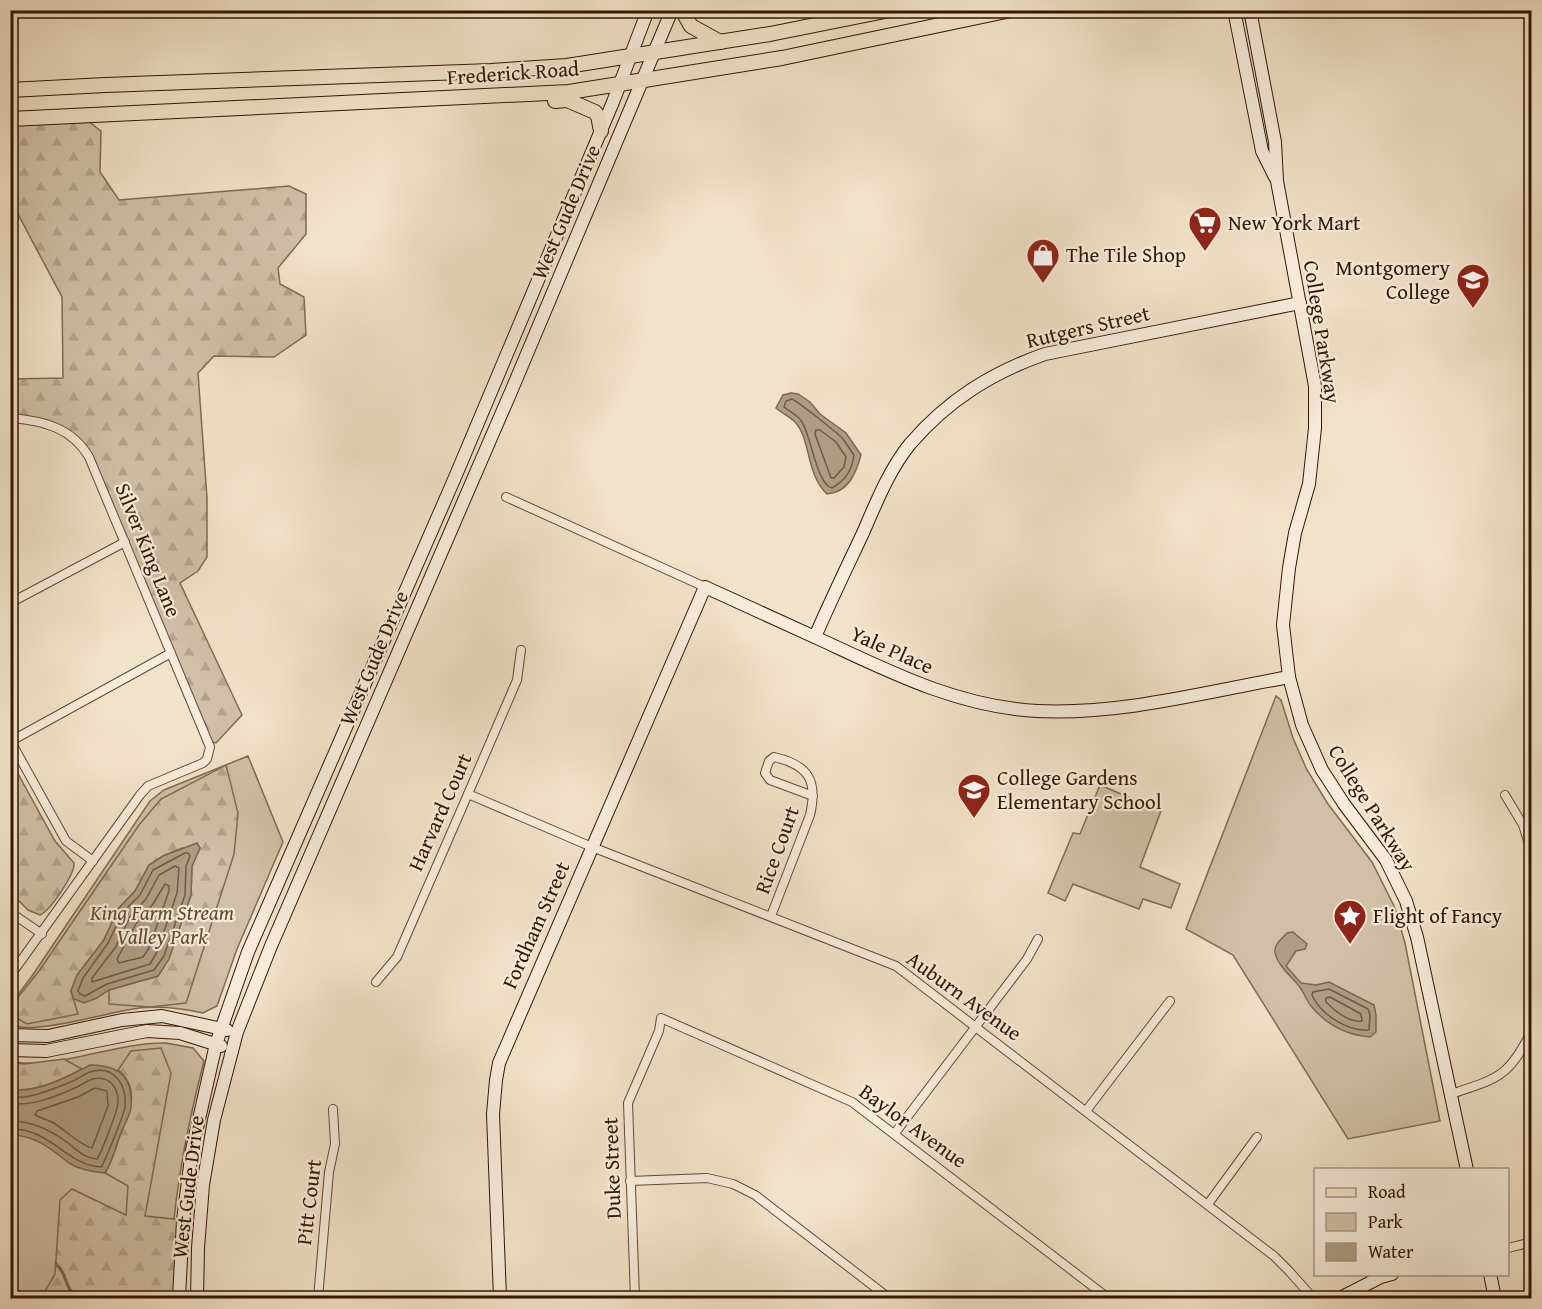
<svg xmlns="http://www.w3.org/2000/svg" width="1542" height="1309" viewBox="0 0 1542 1309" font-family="'Gentium Book Plus',serif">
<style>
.green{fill:#d1bfa7;stroke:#816a54;stroke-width:1.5}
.forest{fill:url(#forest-firs);stroke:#816a54;stroke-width:1.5}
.water{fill:#b09d85;stroke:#7d6750;stroke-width:1.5}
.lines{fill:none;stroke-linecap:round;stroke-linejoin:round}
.shore{stroke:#705a42;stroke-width:1.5}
.stream{stroke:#7d6750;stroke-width:3}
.street-casing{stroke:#614932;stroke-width:10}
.secondary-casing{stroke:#311600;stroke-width:14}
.primary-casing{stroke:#311600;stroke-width:16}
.street{stroke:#f7ecdc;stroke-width:8}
.secondary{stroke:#f7ecdc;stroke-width:12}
.primary{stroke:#f2e2c9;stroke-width:14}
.labels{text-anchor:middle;stroke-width:4.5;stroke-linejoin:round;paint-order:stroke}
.street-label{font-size:21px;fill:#311600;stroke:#f7ecdc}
.poi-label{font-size:21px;fill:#311600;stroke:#f7ecdc;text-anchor:start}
.park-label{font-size:21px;font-style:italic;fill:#614932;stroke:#f7ecdc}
</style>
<defs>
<pattern id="forest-firs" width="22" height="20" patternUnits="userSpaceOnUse" patternTransform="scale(1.5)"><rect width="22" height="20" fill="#d1bfa7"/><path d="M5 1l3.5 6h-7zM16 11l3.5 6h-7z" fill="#b4a38e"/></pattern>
</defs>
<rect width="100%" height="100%" fill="#f2e2c9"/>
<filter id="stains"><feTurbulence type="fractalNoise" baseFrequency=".00333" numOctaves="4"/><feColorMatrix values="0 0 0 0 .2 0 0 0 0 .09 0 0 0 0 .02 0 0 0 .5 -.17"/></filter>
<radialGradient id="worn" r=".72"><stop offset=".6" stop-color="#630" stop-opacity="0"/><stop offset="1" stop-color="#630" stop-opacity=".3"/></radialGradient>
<g class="green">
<polygon points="1276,696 1281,700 1293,738 1307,770 1328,804 1372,862 1395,908 1405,943 1440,1121 1348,1139 1233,955 1186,929"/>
<path d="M248,756L283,842L237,949L217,1006L203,1013C181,1008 161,1006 139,1008C107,1012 37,1035 11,1025V1004L32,976L150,801L164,790Z"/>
<polygon points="1100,785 1161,811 1140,867 1180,884 1171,908 1143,899 1139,909 1073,884 1065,901 1048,893 1073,833 1080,834"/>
<path d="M166,1043L193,1048L204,1061C184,1138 169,1219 170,1298H11V1062C63,1069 114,1042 166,1043Z"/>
</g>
<g class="forest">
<polygon points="10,121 88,121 101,131 100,172 119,200 289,186 306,194 306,234 278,268 280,284 304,297 306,335 274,357 214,356 198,373 207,498 207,557 198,571 180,583 242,715 216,743 208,741 89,457 60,429 12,418 11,379 63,378 62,297 11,201"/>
<path d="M11,761L55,841L74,863C75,874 50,911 40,915L28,910L11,893Z"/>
<polygon points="226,765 238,813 234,854 186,1003 150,1007 109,1004 109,990 158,976 168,960 191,895 192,866 200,848 182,848 163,856 149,865 135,891 118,909 104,940 77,975 71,991 78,1014 27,1024 11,1015 11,1006 39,971 139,825 161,799"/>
<path d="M161,1048L171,1073L145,1216L183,1220L179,1298H41L55,1274L60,1200L72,1189L126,1215L128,1186L105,1173C112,1162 115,1151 119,1138C127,1115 143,1090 118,1070L131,1051Z"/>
<path d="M64,1059L82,1069C61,1080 33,1093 11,1089V1062L24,1064Z"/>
</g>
<g class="water">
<path d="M791,393L798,394L810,402L820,414L846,433L861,455C856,473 849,492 827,494C806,475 811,439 795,422C790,417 782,413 776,408L783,395Z"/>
<polygon points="197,843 200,848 192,866 191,895 169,959 158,976 109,990 97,998 84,1003 74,999 71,991 77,975 104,940 118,909 135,891 149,865 163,856"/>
<path d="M1293,932L1307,944L1305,949L1296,951L1286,966L1301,983L1316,985L1329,982L1374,1005L1376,1015V1032L1370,1037C1346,1035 1326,1024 1311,1006C1306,1000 1304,992 1299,986C1291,976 1277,965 1275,952C1274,944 1282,939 1287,933Z"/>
<path d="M90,1065C113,1065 130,1072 131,1098C131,1103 132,1108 130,1112C127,1121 122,1129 119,1138C115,1151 112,1161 105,1173C93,1172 80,1170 69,1163C51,1149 35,1135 11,1135V1089C37,1094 67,1077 90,1065Z"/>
</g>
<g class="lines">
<g class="shore">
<path d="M792,399C797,401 838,433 843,439C847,444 850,450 854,455C852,470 846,480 832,488C817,485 811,436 802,422C798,415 789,411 784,407L786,401Z"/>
<polygon points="816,430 820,430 836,442 846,457 844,467 834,478 831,478 815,434"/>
<polygon points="185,853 188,853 190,856 186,866 185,895 164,956 154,970 107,984 85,996 80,994 78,991 83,978 108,943 123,912 140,895 153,870"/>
<polygon points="175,866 179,868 177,893 157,952 150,964 92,982 92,978 115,948 130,917 146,899 159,875"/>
<polygon points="165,884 169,886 169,891 149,948 143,957 119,963 117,959 137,922 153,904"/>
<path d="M1329,989L1368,1009L1370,1015L1369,1030C1348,1032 1320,1014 1312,995L1313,992Z"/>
<path d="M1330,997L1361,1014L1362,1021C1349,1023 1335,1011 1326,1002V998Z"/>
<path d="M95,1088L107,1091L108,1106L92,1148C80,1145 65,1130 54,1123C48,1120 41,1118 35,1115L37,1111L78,1097Z"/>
<path d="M10,1095C15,1096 20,1098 24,1097C37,1096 61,1086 73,1081C79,1078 84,1074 90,1072C114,1064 127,1085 125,1107C124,1114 105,1162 101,1167C66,1165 51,1128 10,1129"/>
<path d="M10,1103C32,1107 57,1096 77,1087C82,1085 88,1080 93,1079C112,1075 121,1092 117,1108C116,1114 100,1156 97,1159C84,1158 77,1150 68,1143C51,1130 32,1121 10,1121"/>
</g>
<path class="stream" d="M56,1264C69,1275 62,1287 79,1298"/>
<defs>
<g id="street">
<polyline points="10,374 13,438 10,454"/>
<polyline points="506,497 705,587"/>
<polyline points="10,603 125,542"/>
<polyline points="10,740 66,841 93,861"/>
<polyline points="11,741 171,653"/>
<polyline points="468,794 592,847 896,966 1274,1256 1289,1271 1313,1298"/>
<polyline points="1505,795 1523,825 1532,853"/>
<polyline points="10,912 42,934"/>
<path d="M771,916L810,815C818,781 809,765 774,757L769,761L765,773L770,780L813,796"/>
<path d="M10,976L140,795L148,786L203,763L207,759L210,747L89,457C72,428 44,421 12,418"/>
<polyline points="376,982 397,957 468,794 517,680 521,650"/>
<path d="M1451,1094C1499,1078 1509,1077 1532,1030"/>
<polyline points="1086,1111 1170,1001"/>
<polyline points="895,1133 1027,959 1038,939"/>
<polyline points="630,1181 707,1178 733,1184 755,1195 889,1298"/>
<polyline points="1208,1204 1257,1137"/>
<polyline points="1508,1248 1532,1242"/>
<polyline points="318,1298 329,1172 335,1144 333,1109"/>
<polyline points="635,1298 628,1103 659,1031 661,1018 852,1102 1108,1298"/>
</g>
<g id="secondary">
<polyline points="1234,10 1262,151 1275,177"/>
<polyline points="1250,10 1275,142 1277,181 1315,386 1315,428 1309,484 1295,533 1289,568 1283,625 1289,677 1302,725 1322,770 1344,804 1386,860 1406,901 1417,937 1467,1170"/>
<path d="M815,637C830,602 847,567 863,533C876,503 889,470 910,444C948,400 991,373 1045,354L1300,303"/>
<polyline points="10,1035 48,1036 122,1020 162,1016 227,1030"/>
<polyline points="10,1050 46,1051 147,1031 180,1033 221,1046"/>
<polyline points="1490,1274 1495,1298"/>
<polyline points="179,1298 183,1220 192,1150 216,1044 248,952 456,475 613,102 648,10"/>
<polyline points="197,1298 198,1248 203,1185 214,1120 237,1032 271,946 510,394 672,10"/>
<path d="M500,1298L493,1114L496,1080L499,1063L705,587C747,606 789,625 830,644C896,675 962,707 1037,711C1121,715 1206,692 1289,677"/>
<polyline points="1340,1298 1381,1277 1392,1274"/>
</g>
<g id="primary">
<polyline points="682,10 691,26 720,42"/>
<polyline points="10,90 105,85 491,71 567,66 770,34 890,10"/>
<polyline points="555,101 567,100 595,112 598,116 601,131"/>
<polyline points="10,119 569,92 782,58 1011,10"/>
</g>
</defs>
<use href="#street" class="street-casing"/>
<use href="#secondary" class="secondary-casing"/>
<use href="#primary" class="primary-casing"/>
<use href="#street" class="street"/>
<use href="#secondary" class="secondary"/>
<use href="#primary" class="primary"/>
</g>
<defs>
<symbol id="supermarket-pin" viewBox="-11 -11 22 30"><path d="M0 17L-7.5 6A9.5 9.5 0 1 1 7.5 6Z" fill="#8f2418" stroke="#f7ecdc"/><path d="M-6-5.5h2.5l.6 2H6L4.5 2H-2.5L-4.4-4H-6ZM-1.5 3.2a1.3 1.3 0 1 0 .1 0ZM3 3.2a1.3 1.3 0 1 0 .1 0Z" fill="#fff"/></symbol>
<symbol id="shop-pin" viewBox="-11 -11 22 30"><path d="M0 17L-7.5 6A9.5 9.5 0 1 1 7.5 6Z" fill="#8f2418" stroke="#f7ecdc"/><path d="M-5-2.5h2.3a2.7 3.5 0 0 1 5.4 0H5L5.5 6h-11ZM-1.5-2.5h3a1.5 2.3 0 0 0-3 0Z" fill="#fff"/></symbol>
<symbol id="university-pin" viewBox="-11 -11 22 30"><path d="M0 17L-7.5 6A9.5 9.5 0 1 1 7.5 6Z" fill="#8f2418" stroke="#f7ecdc"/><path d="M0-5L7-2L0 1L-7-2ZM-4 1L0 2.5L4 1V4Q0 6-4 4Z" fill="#fff"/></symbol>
<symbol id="school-pin" viewBox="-11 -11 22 30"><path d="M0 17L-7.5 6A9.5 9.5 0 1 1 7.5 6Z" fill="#8f2418" stroke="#f7ecdc"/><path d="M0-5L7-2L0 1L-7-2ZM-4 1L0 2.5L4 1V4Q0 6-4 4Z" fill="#fff"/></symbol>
<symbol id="sight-pin" viewBox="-11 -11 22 30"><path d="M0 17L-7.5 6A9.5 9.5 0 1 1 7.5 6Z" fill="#8f2418" stroke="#f7ecdc"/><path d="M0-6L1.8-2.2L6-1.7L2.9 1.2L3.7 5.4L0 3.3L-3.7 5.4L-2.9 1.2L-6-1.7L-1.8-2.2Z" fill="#fff"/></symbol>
</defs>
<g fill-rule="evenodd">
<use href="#supermarket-pin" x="1186" y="204" width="38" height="52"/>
<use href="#shop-pin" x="1024" y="236" width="38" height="52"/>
<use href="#university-pin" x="1454" y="261" width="38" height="52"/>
<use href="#school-pin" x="955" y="771" width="38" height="52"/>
<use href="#sight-pin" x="1331" y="897" width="38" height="52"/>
</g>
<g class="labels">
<g class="street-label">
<text transform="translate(513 73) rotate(-4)" y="7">Frederick Road</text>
<text transform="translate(566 212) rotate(-67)" y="7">West Gude Drive</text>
<text transform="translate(1088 327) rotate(-13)" y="7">Rutgers Street</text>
<text transform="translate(1322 332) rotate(81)" y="7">College Parkway</text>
<text transform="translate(148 550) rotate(68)" y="7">Silver King Lane</text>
<text transform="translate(892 650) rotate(24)" y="7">Yale Place</text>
<text transform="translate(374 658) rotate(-67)" y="7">West Gude Drive</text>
<text transform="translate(1372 808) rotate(58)" y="7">College Parkway</text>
<text transform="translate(440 812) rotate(-66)" y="7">Harvard Court</text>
<text transform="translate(777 850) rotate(-70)" y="7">Rice Court</text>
<text transform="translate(536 925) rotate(-66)" y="7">Fordham Street</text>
<text transform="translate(964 996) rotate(36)" y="7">Auburn Avenue</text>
<text transform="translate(913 1126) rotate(36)" y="7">Baylor Avenue</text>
<text transform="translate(612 1168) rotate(-92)" y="7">Duke Street</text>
<text transform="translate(188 1187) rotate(-83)" y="7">West Gude Drive</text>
<text transform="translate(309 1202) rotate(-83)" y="7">Pitt Court</text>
</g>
<g class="poi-label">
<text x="1228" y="230">New York Mart</text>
<text x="1066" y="262">The Tile Shop</text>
<text x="1450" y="275" text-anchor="end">Montgomery<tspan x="1450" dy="24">College</tspan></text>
<text x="997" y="785">College Gardens<tspan x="997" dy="24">Elementary School</tspan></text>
<text x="1373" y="923">Flight of Fancy</text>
</g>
<g class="park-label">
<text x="162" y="920">King Farm Stream<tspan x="162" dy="24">Valley Park</tspan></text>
</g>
</g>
<rect width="1542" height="1309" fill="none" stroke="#f2e2c9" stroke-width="36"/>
<rect x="12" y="12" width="1518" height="1285" fill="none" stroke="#311600" stroke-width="3"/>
<rect x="18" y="18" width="1506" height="1273" fill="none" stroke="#311600" stroke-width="1.5"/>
<rect x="1314" y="1168" width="195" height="108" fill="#f7ecdc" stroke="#a89684" stroke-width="1.5"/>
<rect x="1326" y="1188" width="30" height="9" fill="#f2e2c9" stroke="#a89684" stroke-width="1.5"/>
<text x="1368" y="1198" font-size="18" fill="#311600">Road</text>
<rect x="1326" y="1213" width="30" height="18" fill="#d1bfa7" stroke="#a89684" stroke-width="1.5"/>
<text x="1368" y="1228" font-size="18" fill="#311600">Park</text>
<rect x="1326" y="1243" width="30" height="18" fill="#b09d85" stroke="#a89684" stroke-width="1.5"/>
<text x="1368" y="1258" font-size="18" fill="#311600">Water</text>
<rect width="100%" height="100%" filter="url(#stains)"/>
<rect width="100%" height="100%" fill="url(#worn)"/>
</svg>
